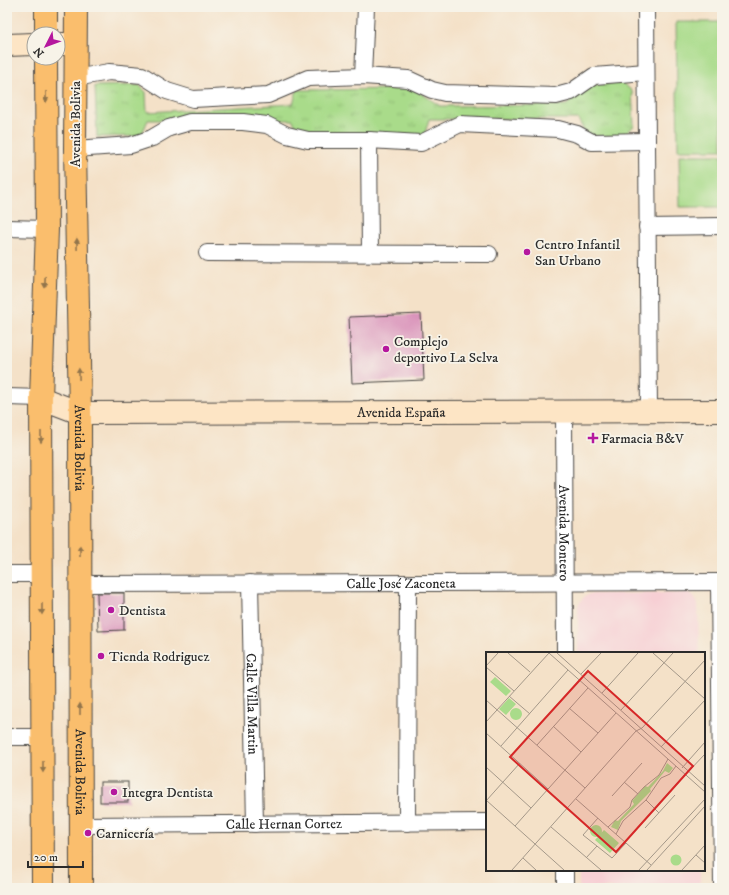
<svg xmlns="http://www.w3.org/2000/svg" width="729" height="895" viewBox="0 0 729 895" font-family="'IM FELL DW Pica',serif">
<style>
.built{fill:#f7cfd4}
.grass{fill:url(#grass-tufts);stroke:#6a835a}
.garden{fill:#a9db8a;stroke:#6a835a}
.building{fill:#da94bb}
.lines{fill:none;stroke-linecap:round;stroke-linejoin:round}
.street-casing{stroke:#494643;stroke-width:18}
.secondary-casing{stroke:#494643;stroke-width:24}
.primary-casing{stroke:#494643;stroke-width:24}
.street{stroke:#fff;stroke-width:16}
.secondary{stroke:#fde5c5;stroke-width:22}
.primary{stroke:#fabe6d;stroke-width:22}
.oneway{fill:#92744c}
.poi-dot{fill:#b5179e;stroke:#f7f3e8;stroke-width:1.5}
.labels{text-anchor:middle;stroke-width:3.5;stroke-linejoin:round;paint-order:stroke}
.street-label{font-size:14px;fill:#2b2b2b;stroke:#f7f3e8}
.poi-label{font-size:14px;fill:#2b2b2b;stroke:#f7f3e8;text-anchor:start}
.inset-road{fill:none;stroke:#a49889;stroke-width:1}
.view{fill:#d62828;fill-opacity:0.15;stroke:#d62828;stroke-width:2}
.inset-edge{fill:none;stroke:#2b2b2b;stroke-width:2}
</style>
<defs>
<pattern id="grass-tufts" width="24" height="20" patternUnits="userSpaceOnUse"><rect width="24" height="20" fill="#a9db8a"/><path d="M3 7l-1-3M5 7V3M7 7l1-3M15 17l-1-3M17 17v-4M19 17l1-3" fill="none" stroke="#92bc77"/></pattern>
</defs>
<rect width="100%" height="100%" fill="#f7f3e8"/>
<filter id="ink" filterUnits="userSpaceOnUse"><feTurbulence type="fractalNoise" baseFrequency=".025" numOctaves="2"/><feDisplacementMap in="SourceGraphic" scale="8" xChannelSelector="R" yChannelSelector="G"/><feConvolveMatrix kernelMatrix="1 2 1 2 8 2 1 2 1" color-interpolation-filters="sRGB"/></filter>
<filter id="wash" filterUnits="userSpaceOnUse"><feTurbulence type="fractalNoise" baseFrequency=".012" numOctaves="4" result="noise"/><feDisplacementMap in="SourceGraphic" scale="16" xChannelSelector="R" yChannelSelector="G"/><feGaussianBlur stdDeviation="0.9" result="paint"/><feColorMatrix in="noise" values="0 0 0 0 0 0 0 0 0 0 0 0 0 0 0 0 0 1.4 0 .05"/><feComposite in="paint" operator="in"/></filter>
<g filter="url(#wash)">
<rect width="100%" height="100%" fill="#f4e1c8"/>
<g class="built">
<polygon points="688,593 694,597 698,604 699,653 578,653 578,606 583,598 589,594"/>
<rect x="579" y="870" width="121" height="18"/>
</g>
<path class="grass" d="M623,83L632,91L634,126L622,137H587L578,119H429L424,137L300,138L293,120H148L141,136L97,137L95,86L139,85L146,92L147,112L293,104L297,90L415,89L440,106L567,105C585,81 596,85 623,83Z"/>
<g class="garden">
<polygon points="676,22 722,22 722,150 678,150"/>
<polygon points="679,155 722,155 722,207 680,207"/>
</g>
<g id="blocks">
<g class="building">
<polygon points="421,314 424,380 352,383 349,317"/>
<polygon points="97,593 124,593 124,630 98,631"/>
<rect x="100" y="782" width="28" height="20"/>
</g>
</g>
</g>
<g filter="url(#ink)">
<use href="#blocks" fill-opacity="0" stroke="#494643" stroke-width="1"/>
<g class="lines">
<defs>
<g id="street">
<polyline points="646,7 649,411"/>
<polyline points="363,76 366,7"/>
<polyline points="75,78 109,72 142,75 167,91 193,99 268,95 308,78 363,76 408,79 432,90 445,93 556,96 571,92 594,76 646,72"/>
<polyline points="369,140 370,253"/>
<polyline points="75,149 131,145 152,138 169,128 190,122 243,122 267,125 287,135 308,140 369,140 421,143 460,124 558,129 577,134 592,142 647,141"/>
<polyline points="647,227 722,226"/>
<polyline points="7,228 47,229"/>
<polyline points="207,253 489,254"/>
<polyline points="7,397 41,398"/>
<path id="s1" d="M564,412L565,653"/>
<polyline points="7,574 42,574"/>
<polyline points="719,582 722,888"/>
<path id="s2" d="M250,583L255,824"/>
<path id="s3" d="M80,584L722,582"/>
<polyline points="7,737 43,737"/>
<polyline points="407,823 408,583"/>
<path id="s4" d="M81,825L487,822"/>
<polyline points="565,870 565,888"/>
</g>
<g id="secondary">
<polyline points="58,44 75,44"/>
<polyline points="7,45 34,44"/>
<path id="s5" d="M41,398L80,413L722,411"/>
</g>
<g id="primary">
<polyline points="46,7 46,34"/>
<path id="s6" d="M76,7L75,149L80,413L81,888"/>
<polyline points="43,888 41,398 47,229 46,58"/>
</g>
</defs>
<use href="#street" class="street-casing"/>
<use href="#secondary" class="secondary-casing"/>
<use href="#primary" class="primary-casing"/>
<use href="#street" class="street"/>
<use href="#secondary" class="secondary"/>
<use href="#primary" class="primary"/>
</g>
<defs><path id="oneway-solid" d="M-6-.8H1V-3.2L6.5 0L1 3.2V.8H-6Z"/></defs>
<g class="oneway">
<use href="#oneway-solid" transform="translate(46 97) rotate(90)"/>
<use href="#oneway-solid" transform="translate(77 244) rotate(-91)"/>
<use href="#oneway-solid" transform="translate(45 282) rotate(92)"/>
<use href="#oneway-solid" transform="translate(79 374) rotate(-91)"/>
<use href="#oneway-solid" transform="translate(41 437) rotate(90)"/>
<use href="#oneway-solid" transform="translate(80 551) rotate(-90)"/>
<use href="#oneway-solid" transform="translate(42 609) rotate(90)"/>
<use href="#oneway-solid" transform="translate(80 709) rotate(-90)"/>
<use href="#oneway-solid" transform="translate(43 767) rotate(90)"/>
</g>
</g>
<g class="poi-dot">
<circle cx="527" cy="252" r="4"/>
<circle cx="386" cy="349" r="4"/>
<path d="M591 432h4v4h4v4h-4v4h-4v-4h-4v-4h4z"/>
<circle cx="111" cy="610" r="4"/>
<circle cx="101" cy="656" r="4"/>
<circle cx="114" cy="792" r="4"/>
<circle cx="88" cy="833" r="4"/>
</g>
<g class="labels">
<g class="street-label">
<text transform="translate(75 124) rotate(-90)" y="5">Avenida Bolivia</text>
<text dy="5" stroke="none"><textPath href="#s5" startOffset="363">Avenida España</textPath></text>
<text dy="5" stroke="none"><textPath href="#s6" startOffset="441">Avenida Bolivia</textPath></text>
<text dy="5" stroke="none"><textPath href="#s1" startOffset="121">Avenida Montero</textPath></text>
<text dy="5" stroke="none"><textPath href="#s3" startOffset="321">Calle José Zaconeta</textPath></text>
<text dy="5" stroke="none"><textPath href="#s2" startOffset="121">Calle Villa Martin</textPath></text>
<text dy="5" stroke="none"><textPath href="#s6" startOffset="765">Avenida Bolivia</textPath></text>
<text dy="5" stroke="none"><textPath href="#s4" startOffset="203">Calle Hernan Cortez</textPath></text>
</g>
<g class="poi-label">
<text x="535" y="249">Centro Infantil<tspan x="535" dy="16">San Urbano</tspan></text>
<text x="394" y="346">Complejo<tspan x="394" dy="16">deportivo La Selva</tspan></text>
<text x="601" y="443">Farmacia B&amp;V</text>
<text x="119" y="615">Dentista</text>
<text x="109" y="661">Tienda Rodriguez</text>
<text x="122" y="797">Integra Dentista</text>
<text x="96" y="838">Carnicería</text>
</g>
</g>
<g transform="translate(486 652)">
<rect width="219" height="219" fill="#f4e1c8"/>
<path d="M9,25L25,39L20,44L4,30ZM23,46L30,52L20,63L13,57ZM181,111L187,116L183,121L179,119L164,137L165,139L135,169L132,178L125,175L129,168L132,169L148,152L146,149L159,134L162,135L177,119Z" fill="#a9db8a"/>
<path d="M24 62a6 6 0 1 1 12 0a6 6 0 1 1-12 0ZM104 179a6 6 0 1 1 12 0a6 6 0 1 1-12 0ZM118,178L133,191L124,201L109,188ZM184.5 208a5.5 5.5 0 1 1 11 0a5.5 5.5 0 1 1-11 0Z" fill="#a9db8a"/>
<path class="inset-road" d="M22,1L44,20M63,1L219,140M71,1L219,134M167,1L219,47M0,14L12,1M0,15L28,39M95,22L115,1M116,41L152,1M23,44L44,62M0,48L99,136M83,56L112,81M135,58L187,1M0,70L63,1M67,74L95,100M0,81L62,137M51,93L102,36M15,94L82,18M175,95L219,48M0,115L45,156M196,116L219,90M202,120L219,102M138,130L152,142M126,144L156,111M90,147L165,213M0,148L78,218M160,148L173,161M0,149L34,111M112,166L97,183L126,206L140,191M29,174L130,61M65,175L115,218M122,175L144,155L146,148L158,135L173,123L182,107M159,176L189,143M130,182L137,169L160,148L175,126L184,122L190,114M210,203L219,211M37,206L50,218M100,206L111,194M26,218L150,79L156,76L219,8M153,218L219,147M161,218L219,154M196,218L219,193"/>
<path class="view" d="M102,19L207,114L130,200L24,105Z"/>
<rect width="219" height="219" class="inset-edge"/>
</g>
<rect width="729" height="895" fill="none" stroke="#f7f3e8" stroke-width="24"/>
<g transform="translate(46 46) rotate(228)"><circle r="19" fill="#f7f3e8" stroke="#a5a39c"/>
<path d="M0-3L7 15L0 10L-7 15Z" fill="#b5179e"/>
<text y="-6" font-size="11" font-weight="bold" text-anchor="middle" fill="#2b2b2b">N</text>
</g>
<path d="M28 861v6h55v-6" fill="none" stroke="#2b2b2b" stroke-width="2"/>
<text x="34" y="861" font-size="12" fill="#2b2b2b" stroke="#f7f3e8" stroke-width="3" paint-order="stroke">20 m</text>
</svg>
